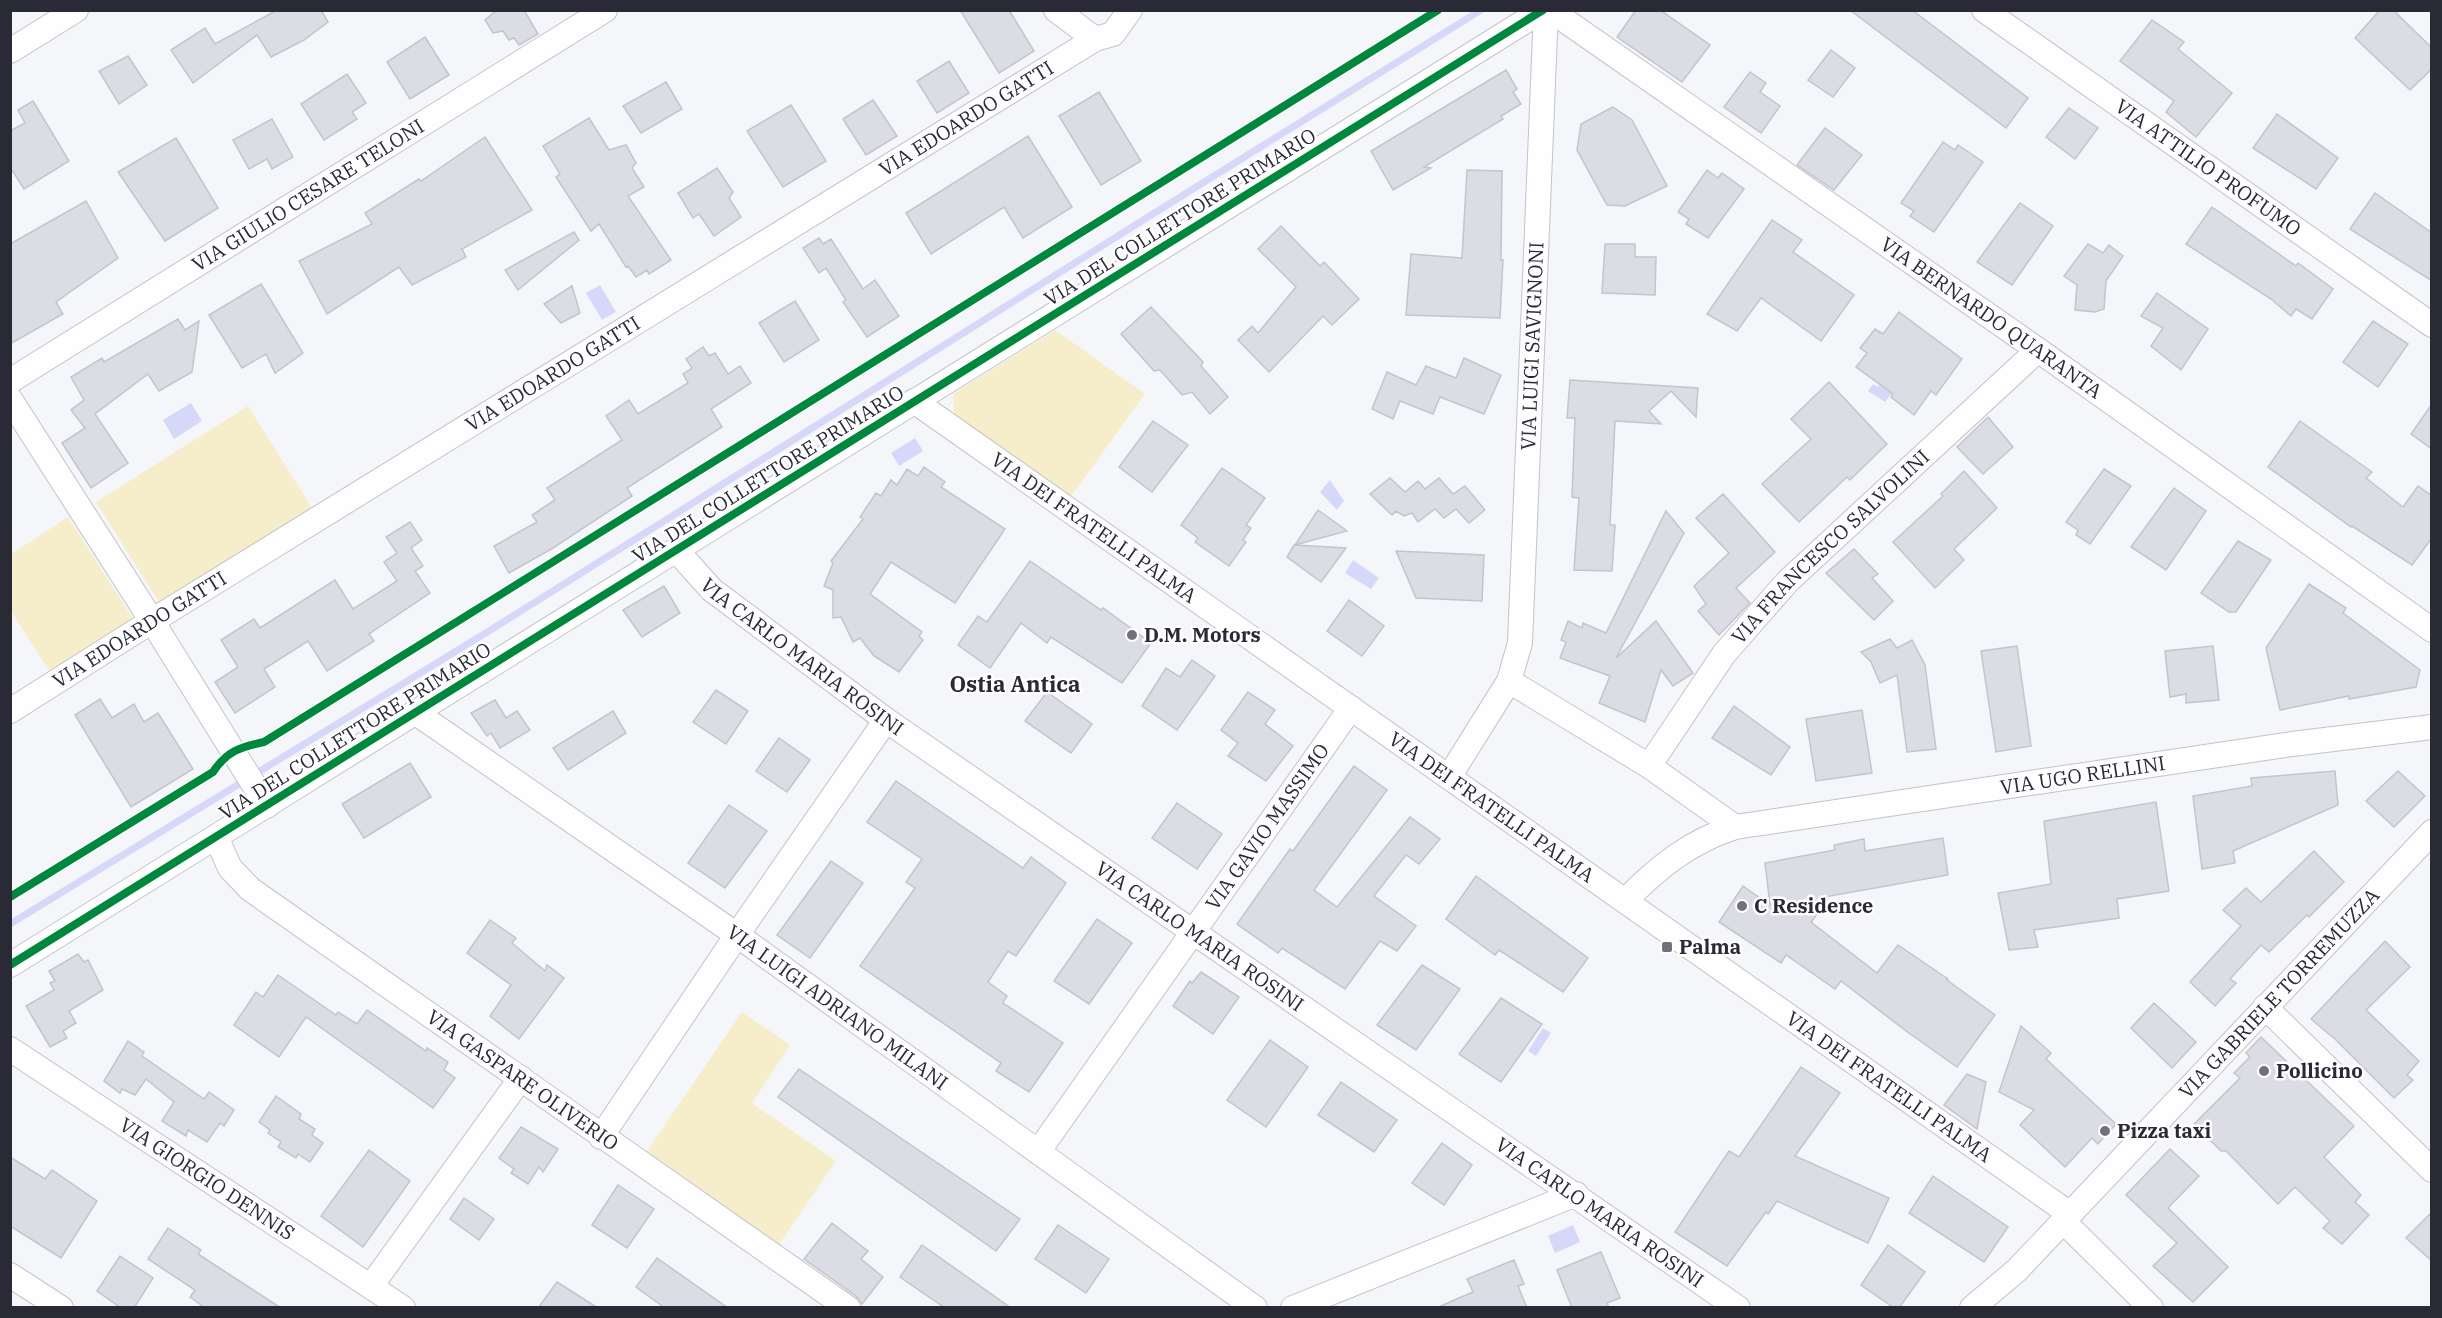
<svg xmlns="http://www.w3.org/2000/svg" width="2442" height="1318" viewBox="0 0 2442 1318" font-family="'IBM Plex Serif',serif">
<style>
.green{fill:#f6eeca}
.water{fill:#d5d8f9}
.lines{fill:none;stroke-linecap:round;stroke-linejoin:round}
.stream{stroke:#d5d8f9;stroke-width:7}
.building{fill:#dbdce4;stroke:#c4c4cc;stroke-width:1.5}
.minor-casing{stroke:#c2c3cb;stroke-width:26}
.minor{stroke:#fefefe;stroke-width:24}
.cycleway-casing{stroke:#fff;stroke-width:11}
.cycleway{stroke:#00873e;stroke-width:8}
.poi-dot{fill:#70717a;stroke:#fff;stroke-width:2}
.labels{text-anchor:middle;stroke-width:5;stroke-linejoin:round;paint-order:stroke}
.street-label{font-size:20px;fill:#292a35;stroke:#fff}
.poi-label{font-size:20px;font-weight:bold;fill:#292a35;stroke:#fff;text-anchor:start}
.quarter-label{font-size:22px;font-weight:bold;fill:#292a35;stroke:#fff}
</style>
<rect width="100%" height="100%" fill="#f5f6fa"/>
<g class="green">
<polygon points="1055,330 1145,394 1069,499 954,415 953,394"/>
<polygon points="248,406 314,511 162,607 96,502"/>
<polygon points="68,517 135,622 52,675 11,611 11,554"/>
<polygon points="742,1012 790,1045 752,1103 836,1161 778,1246 645,1154"/>
</g>
<g class="water">
<polygon points="600,285 616,312 602,320 586,293"/>
<polygon points="1891,369 1903,378 1885,402 1868,391 1873,384 1878,387"/>
<polygon points="191,403 202,421 174,439 163,420"/>
<polygon points="915,438 923,451 899,466 891,453"/>
<polygon points="1330,480 1344,501 1337,510 1320,492"/>
<polygon points="1353,560 1379,578 1371,589 1345,573"/>
<polygon points="1543,1028 1551,1033 1536,1056 1528,1051"/>
<polygon points="1573,1225 1580,1242 1555,1253 1548,1236"/>
</g>
<g class="lines">
<polyline class="stream" points="10,924 489,631 1148,217 1481,10"/>
</g>
<g class="building">
<polygon points="277,10 321,10 328,22 304,40 271,57 257,35 193,83 171,50 205,28 215,44"/>
<polygon points="497,10 524,10 538,34 519,45 514,38 509,40 503,31 493,33 485,20"/>
<polygon points="960,10 1009,10 1034,51 999,73"/>
<polygon points="1636,10 1660,10 1710,45 1682,82 1617,37"/>
<polygon points="1850,10 1912,10 2028,98 2006,128"/>
<polygon points="2380,10 2393,10 2432,48 2432,69 2410,90 2355,38"/>
<polygon points="2152,20 2184,42 2178,49 2232,93 2196,137 2166,112 2174,101 2120,61"/>
<polygon points="425,37 449,75 410,99 387,62"/>
<polygon points="1831,50 1855,68 1833,97 1808,80"/>
<polygon points="128,56 147,85 119,104 99,71"/>
<polygon points="949,61 969,93 937,113 917,81"/>
<polygon points="1506,70 1517,89 1513,92 1521,104 1501,116 1503,119 1424,167 1431,168 1393,190 1371,151"/>
<polygon points="1750,72 1766,83 1760,92 1780,106 1761,133 1724,107"/>
<polygon points="347,74 366,103 352,112 357,119 324,140 301,104"/>
<polygon points="666,82 682,109 641,133 623,106"/>
<polygon points="1099,92 1141,161 1101,185 1059,116"/>
<polygon points="873,100 897,136 866,155 843,119"/>
<polygon points="33,101 69,161 24,189 10,167 10,131 25,123 18,110"/>
<polygon points="791,105 826,161 783,187 747,131"/>
<polygon points="1613,107 1632,120 1667,186 1625,206 1607,205 1577,150 1581,124"/>
<polygon points="2069,108 2098,128 2075,159 2046,137"/>
<polygon points="2277,114 2338,158 2316,189 2253,148"/>
<polygon points="589,118 609,150 626,145 636,163 632,168 644,187 628,196 671,260 649,274 647,270 636,277 628,266 626,267 599,224 591,231 556,177 560,174 543,146"/>
<polygon points="272,119 293,157 272,169 267,159 249,169 233,140"/>
<polygon points="1825,128 1862,155 1834,190 1797,165"/>
<polygon points="1028,136 1072,207 1023,238 1004,207 931,254 906,213"/>
<polygon points="485,137 532,210 462,249 466,257 412,285 399,267 327,314 299,261 372,224 365,213 419,179 421,181"/>
<polygon points="176,138 218,208 165,241 118,172"/>
<polygon points="1943,142 1955,150 1958,145 1983,162 1934,232 1910,216 1914,211 1901,203"/>
<polygon points="717,168 733,192 729,198 741,217 714,236 699,214 693,218 678,193"/>
<polygon points="1467,170 1502,171 1501,260 1503,260 1500,318 1406,315 1411,254 1462,258"/>
<polygon points="1707,170 1718,178 1722,173 1744,189 1708,238 1686,224 1689,219 1678,212"/>
<polygon points="2375,193 2432,233 2432,281 2350,229"/>
<polygon points="86,201 118,258 56,302 63,314 10,344 10,244"/>
<polygon points="2020,203 2053,226 2012,285 1977,262"/>
<polygon points="2212,207 2296,266 2298,263 2333,289 2312,319 2296,309 2291,316 2271,299 2186,244"/>
<polygon points="1772,220 1802,240 1793,252 1854,295 1821,341 1761,298 1737,331 1707,314"/>
<polygon points="1281,226 1320,266 1324,262 1359,299 1332,325 1323,316 1269,372 1238,340 1252,326 1258,333 1296,287 1258,249"/>
<polygon points="574,232 579,240 518,290 505,270"/>
<polygon points="819,238 823,244 831,239 863,289 875,280 899,316 867,337 843,302 846,300 826,268 819,273 803,248"/>
<polygon points="1605,244 1635,244 1635,257 1656,257 1655,295 1602,293"/>
<polygon points="2088,244 2103,253 2109,245 2123,256 2106,281 2104,309 2095,312 2075,310 2077,285 2064,276"/>
<polygon points="261,284 303,353 275,373 266,354 242,368 209,315"/>
<polygon points="572,286 580,313 561,323 544,304"/>
<polygon points="2157,293 2208,329 2181,370 2151,346 2163,328 2141,316"/>
<polygon points="795,301 819,340 784,362 759,323"/>
<polygon points="1151,307 1203,362 1201,366 1228,397 1210,414 1192,392 1182,395 1160,370 1154,371 1121,334"/>
<polygon points="1899,312 1962,359 1936,395 1931,391 1914,415 1891,397 1893,394 1856,367 1867,353 1860,348 1875,329 1883,334"/>
<polygon points="178,319 185,330 199,321 192,372 159,391 148,374 95,414 128,463 91,488 62,443 85,428 71,410 84,400 71,377 102,358 104,362"/>
<polygon points="2373,321 2408,344 2378,387 2343,362"/>
<polygon points="703,347 709,356 715,353 728,374 740,366 751,383 711,409 722,427 627,488 632,496 553,548 509,573 494,546 537,522 532,515 555,500 547,488 622,440 606,416 629,400 638,414 688,383 683,374 692,368 686,359"/>
<polygon points="1464,358 1501,375 1484,414 1440,397 1433,414 1400,401 1393,419 1372,409 1387,372 1416,385 1426,366 1456,378"/>
<polygon points="1570,380 1698,388 1696,417 1671,391 1649,411 1661,424 1615,421 1610,525 1615,525 1612,571 1574,570 1579,498 1572,497 1575,418 1567,418"/>
<polygon points="1829,382 1887,444 1850,480 1847,477 1799,522 1762,484 1811,439 1791,419"/>
<polygon points="2432,404 2432,449 2411,434"/>
<polygon points="1988,417 2013,447 1983,474 1957,447"/>
<polygon points="1153,421 1188,445 1152,492 1119,467"/>
<polygon points="2300,421 2372,472 2366,478 2403,507 2418,486 2432,496 2432,538 2412,565 2352,526 2351,527 2268,467"/>
<polygon points="924,467 945,482 941,487 1005,529 955,603 891,562 870,594 922,632 919,636 923,640 899,672 874,656 860,638 853,642 841,617 833,618 833,590 824,586 833,563 831,561 863,519 860,517 876,493 881,496 891,480 897,485 907,469 918,476"/>
<polygon points="1222,468 1265,498 1246,525 1251,528 1243,540 1246,542 1229,566 1195,542 1198,538 1181,525"/>
<polygon points="2104,469 2131,486 2090,544 2076,535 2078,530 2066,522"/>
<polygon points="1964,471 1997,508 1954,549 1964,560 1935,588 1893,542 1943,496 1941,494"/>
<polygon points="1390,478 1405,492 1418,481 1425,489 1439,478 1453,494 1465,486 1485,510 1469,523 1456,509 1444,518 1435,509 1418,522 1412,513 1404,516 1396,511 1392,515 1370,494"/>
<polygon points="2174,488 2206,511 2166,570 2131,547"/>
<polygon points="1723,494 1775,552 1736,588 1750,603 1719,635 1698,611 1706,604 1694,586 1729,553 1696,518"/>
<polygon points="1318,510 1347,531 1295,545"/>
<polygon points="1666,511 1684,533 1616,658 1656,621 1693,673 1673,686 1661,670 1645,722 1599,703 1610,676 1560,658 1566,642 1561,640 1568,621 1582,628 1583,623 1606,633"/>
<polygon points="410,522 422,540 411,548 423,566 415,571 430,593 369,634 374,641 327,671 308,641 264,669 275,687 235,713 215,682 238,667 221,640 254,619 260,628 335,580 353,609 397,581 384,562 397,553 386,537"/>
<polygon points="2238,541 2271,560 2236,612 2229,612 2201,593"/>
<polygon points="1294,545 1346,548 1321,582 1287,557"/>
<polygon points="1854,549 1878,574 1872,578 1893,601 1874,620 1826,573"/>
<polygon points="1396,551 1484,555 1482,601 1416,598"/>
<polygon points="1030,561 1101,610 1103,608 1151,643 1122,683 1051,637 1047,643 1021,623 990,668 958,645 978,616 987,622"/>
<polygon points="2309,584 2346,608 2343,613 2420,670 2416,687 2349,699 2349,696 2280,710 2266,648"/>
<polygon points="664,586 680,613 642,637 623,610"/>
<polygon points="1349,600 1384,626 1362,656 1327,631"/>
<polygon points="1890,639 1897,648 1912,640 1925,665 1936,749 1907,752 1897,675 1880,683 1871,662 1861,652"/>
<polygon points="2017,646 2031,746 1996,752 1981,651"/>
<polygon points="2213,646 2219,700 2186,703 2186,694 2170,697 2165,651"/>
<polygon points="1192,660 1215,676 1177,730 1142,706 1166,668 1180,677"/>
<polygon points="716,690 748,711 726,744 693,722"/>
<polygon points="1047,692 1092,724 1071,753 1025,721"/>
<polygon points="1248,692 1275,710 1265,724 1293,746 1266,781 1228,756 1238,743 1221,730"/>
<polygon points="100,699 112,718 134,704 144,722 158,713 193,769 131,807 75,715"/>
<polygon points="495,700 506,718 517,711 530,730 500,748 491,733 487,736 471,713"/>
<polygon points="1734,706 1790,747 1771,775 1712,738"/>
<polygon points="1862,710 1872,773 1816,781 1806,719"/>
<polygon points="613,711 626,733 568,770 553,748"/>
<polygon points="779,738 810,760 787,792 756,771"/>
<polygon points="410,763 431,797 364,838 342,804"/>
<polygon points="1354,766 1387,790 1314,890 1337,907 1410,817 1440,839 1419,864 1406,855 1374,896 1416,926 1397,951 1380,941 1345,989 1282,948 1278,953 1237,924 1290,849 1293,851"/>
<polygon points="2335,771 2338,805 2233,851 2235,863 2202,869 2193,796 2252,786 2251,778"/>
<polygon points="2398,771 2425,796 2394,827 2366,801"/>
<polygon points="896,781 1023,868 1031,857 1066,883 1016,956 1008,951 988,982 1007,996 1003,1003 1063,1043 1029,1092 996,1071 1001,1063 860,966 915,888 906,882 922,859 867,822"/>
<polygon points="2156,802 2169,891 2117,899 2119,918 2034,930 2038,947 2009,950 1998,893 2051,884 2044,821"/>
<polygon points="1177,803 1222,834 1197,869 1152,838"/>
<polygon points="729,805 767,831 725,888 688,863"/>
<polygon points="1943,838 1948,875 1819,898 1821,909 1811,922 1877,973 1898,945 1948,979 1947,980 1995,1015 1957,1067 1906,1031 1841,981 1835,989 1786,955 1781,963 1719,922 1743,886 1770,905 1765,863 1835,850 1834,845 1864,839 1865,851"/>
<polygon points="2314,851 2344,882 2309,917 2307,915 2269,952 2261,945 2230,979 2236,983 2215,1006 2190,982 2241,926 2223,910 2246,888 2261,902"/>
<polygon points="831,861 863,883 810,958 777,935"/>
<polygon points="1476,876 1588,958 1563,992 1499,950 1495,955 1446,919"/>
<polygon points="1097,919 1132,943 1089,1004 1054,981"/>
<polygon points="490,920 516,938 512,943 545,971 547,965 564,978 519,1039 490,1016 511,985 467,953"/>
<polygon points="2385,941 2410,967 2366,1010 2419,1061 2407,1075 2413,1080 2394,1098 2336,1040 2311,1019"/>
<polygon points="78,954 84,962 88,960 103,990 69,1011 76,1023 63,1031 67,1038 50,1047 26,1006 54,990 50,983 55,981 49,971"/>
<polygon points="1422,965 1460,989 1416,1050 1377,1025"/>
<polygon points="1201,972 1239,997 1213,1034 1173,1006 1190,981 1192,983"/>
<polygon points="278,975 336,1015 338,1012 357,1024 367,1010 426,1051 427,1048 448,1062 444,1070 455,1078 433,1108 306,1017 279,1057 234,1025 256,992 263,997"/>
<polygon points="1501,998 1542,1024 1501,1082 1459,1054"/>
<polygon points="2154,1003 2196,1042 2172,1068 2131,1028"/>
<polygon points="2021,1026 2051,1053 2046,1059 2116,1124 2098,1144 2092,1138 2065,1167 2020,1125 2034,1110 1999,1092"/>
<polygon points="2261,1037 2354,1126 2324,1157 2361,1195 2355,1202 2369,1215 2342,1244 2323,1228 2330,1221 2295,1187 2278,1204 2226,1151 2221,1151 2194,1124 2240,1078 2234,1073 2250,1057 2246,1053"/>
<polygon points="1270,1040 1308,1067 1266,1127 1227,1100"/>
<polygon points="128,1041 144,1052 142,1056 204,1099 209,1092 234,1110 224,1126 220,1123 207,1142 188,1130 186,1136 162,1121 174,1102 146,1079 135,1095 122,1089 120,1093 104,1081"/>
<polygon points="1801,1067 1840,1093 1795,1156 1889,1198 1868,1243 1777,1201 1768,1214 1766,1212 1727,1266 1675,1232 1729,1151 1739,1157"/>
<polygon points="799,1069 1020,1219 996,1251 778,1097"/>
<polygon points="1967,1074 1986,1082 1977,1129 1944,1105"/>
<polygon points="1341,1082 1397,1120 1374,1152 1318,1115"/>
<polygon points="276,1096 301,1114 299,1119 315,1129 312,1135 323,1143 310,1162 298,1154 296,1158 278,1147 281,1142 268,1133 270,1130 259,1122"/>
<polygon points="521,1127 558,1149 543,1172 539,1167 528,1184 511,1173 514,1169 499,1158"/>
<polygon points="1442,1143 1472,1165 1444,1205 1412,1183"/>
<polygon points="2170,1149 2199,1176 2168,1208 2228,1267 2193,1302 2153,1266 2177,1243 2126,1195"/>
<polygon points="369,1150 410,1181 363,1247 321,1216"/>
<polygon points="10,1157 45,1179 52,1170 97,1201 61,1258 10,1226"/>
<polygon points="1933,1176 2008,1227 1984,1262 1909,1213"/>
<polygon points="618,1185 654,1209 627,1248 592,1225"/>
<polygon points="464,1198 494,1219 479,1240 450,1219"/>
<polygon points="2432,1212 2432,1261 2406,1238"/>
<polygon points="832,1223 868,1251 861,1259 883,1277 862,1304 856,1296 804,1259"/>
<polygon points="1058,1225 1109,1259 1086,1293 1035,1259"/>
<polygon points="168,1228 201,1250 198,1254 281,1308 205,1308 190,1297 195,1290 148,1259"/>
<polygon points="922,1245 1011,1308 945,1308 900,1277"/>
<polygon points="1888,1245 1925,1272 1899,1308 1894,1308 1861,1285"/>
<polygon points="1601,1252 1620,1298 1607,1303 1609,1308 1572,1308 1557,1270"/>
<polygon points="120,1256 153,1278 134,1308 121,1308 97,1291"/>
<polygon points="657,1258 728,1308 665,1308 636,1287"/>
<polygon points="1514,1260 1524,1284 1518,1286 1527,1308 1436,1308 1473,1292 1467,1279"/>
<polygon points="557,1282 598,1308 538,1308"/>
</g>
<g class="lines">
<defs>
<g id="minor">
<polyline points="1056,10 1095,39"/>
<path id="s1" d="M1550,10L2038,350L2432,630"/>
<path id="s2" d="M1984,10L2432,325"/>
<polyline points="10,51 76,10"/>
<path id="s3" d="M10,381L605,10"/>
<polyline points="10,399 152,621 267,806"/>
<path id="s4" d="M914,401L2070,1214"/>
<path id="s5" d="M676,550L712,590L886,720L1738,1308"/>
<polyline points="1509,681 1649,766 1735,827"/>
<path id="s6" d="M10,711L152,621L1095,39L1113,34L1130,10"/>
<path id="s7" d="M416,713L737,935L1255,1308"/>
<path id="s8" d="M1649,766L1724,654L1788,581L2038,350"/>
<path id="s9" d="M1449,777L1509,681L1520,643L1546,10"/>
<path id="s10" d="M216,837L230,868L250,889L848,1308"/>
<path id="s11" d="M1626,900C1658,867 1691,841 1735,827L2292,744L2432,727"/>
<polyline points="10,965 1543,10"/>
<polyline points="2265,1007 2432,1170"/>
<path id="s12" d="M10,1049L403,1308"/>
<polyline points="601,1137 737,935 886,720"/>
<path id="s13" d="M1038,1152L1351,708"/>
<polyline points="2063,1221 2151,1308"/>
<polyline points="10,1275 61,1308"/>
<polyline points="371,1286 521,1078"/>
<polyline points="1293,1308 1576,1194"/>
<path id="s14" d="M1972,1308L2017,1270L2070,1214L2432,832"/>
</g>
</defs>
<use href="#minor" class="minor-casing"/>
<use href="#minor" class="minor"/>
<defs>
<g id="cycleway">
<path d="M10,897L213,772C227,751 240,747 264,742L1438,10"/>
<polyline points="10,965 1543,10"/>
</g>
</defs>
<use href="#cycleway" class="cycleway-casing"/>
<use href="#cycleway" class="cycleway"/>
</g>
<g class="poi-dot">
<circle cx="1132" cy="635" r="6"/>
<circle cx="1742" cy="906" r="6"/>
<rect x="1661" y="941" width="12" height="12" rx="3"/>
<circle cx="2264" cy="1071" r="6"/>
<circle cx="2105" cy="1131" r="6"/>
</g>
<g class="labels">
<g class="street-label">
<text dy="7" stroke="none"><textPath href="#s6" startOffset="1125">VIA EDOARDO GATTI</textPath></text>
<text dy="7" stroke="none"><textPath href="#s2" startOffset="274">VIA ATTILIO PROFUMO</textPath></text>
<text dy="7" stroke="none"><textPath href="#s3" startOffset="351">VIA GIULIO CESARE TELONI</textPath></text>
<text transform="translate(1180 217) rotate(-32)" y="7">VIA DEL COLLETTORE PRIMARIO</text>
<text dy="7" stroke="none"><textPath href="#s1" startOffset="538">VIA BERNARDO QUARANTA</textPath></text>
<text dy="7" stroke="none"><textPath href="#s9" startOffset="450">VIA LUIGI SAVIGNONI</textPath></text>
<text dy="7" stroke="none"><textPath href="#s6" startOffset="639">VIA EDOARDO GATTI</textPath></text>
<text transform="translate(768 474) rotate(-32)" y="7">VIA DEL COLLETTORE PRIMARIO</text>
<text dy="7" stroke="none"><textPath href="#s4" startOffset="220">VIA DEI FRATELLI PALMA</textPath></text>
<text dy="7" stroke="none"><textPath href="#s8" startOffset="286">VIA FRANCESCO SALVOLINI</textPath></text>
<text dy="7" stroke="none"><textPath href="#s6" startOffset="153">VIA EDOARDO GATTI</textPath></text>
<text dy="7" stroke="none"><textPath href="#s5" startOffset="166">VIA CARLO MARIA ROSINI</textPath></text>
<text transform="translate(355 731) rotate(-32)" y="7">VIA DEL COLLETTORE PRIMARIO</text>
<text dy="7" stroke="none"><textPath href="#s11" startOffset="484">VIA UGO RELLINI</textPath></text>
<text dy="7" stroke="none"><textPath href="#s4" startOffset="706">VIA DEI FRATELLI PALMA</textPath></text>
<text dy="7" stroke="none"><textPath href="#s13" startOffset="398">VIA GAVIO MASSIMO</textPath></text>
<text dy="7" stroke="none"><textPath href="#s5" startOffset="652">VIA CARLO MARIA ROSINI</textPath></text>
<text dy="7" stroke="none"><textPath href="#s14" startOffset="440">VIA GABRIELE TORREMUZZA</textPath></text>
<text dy="7" stroke="none"><textPath href="#s7" startOffset="514">VIA LUIGI ADRIANO MILANI</textPath></text>
<text dy="7" stroke="none"><textPath href="#s10" startOffset="396">VIA GASPARE OLIVERIO</textPath></text>
<text dy="7" stroke="none"><textPath href="#s4" startOffset="1192">VIA DEI FRATELLI PALMA</textPath></text>
<text dy="7" stroke="none"><textPath href="#s12" startOffset="236">VIA GIORGIO DENNIS</textPath></text>
<text dy="7" stroke="none"><textPath href="#s5" startOffset="1138">VIA CARLO MARIA ROSINI</textPath></text>
</g>
<g class="poi-label">
<text x="1144" y="642">D.M. Motors</text>
<text x="1754" y="913">C Residence</text>
<text x="1679" y="954">Palma</text>
<text x="2276" y="1078">Pollicino</text>
<text x="2117" y="1138">Pizza taxi</text>
</g>
<g class="quarter-label">
<text x="1015" y="692">Ostia Antica</text>
</g>
</g>
<rect width="2442" height="1318" fill="none" stroke="#292a35" stroke-width="24"/>
</svg>
